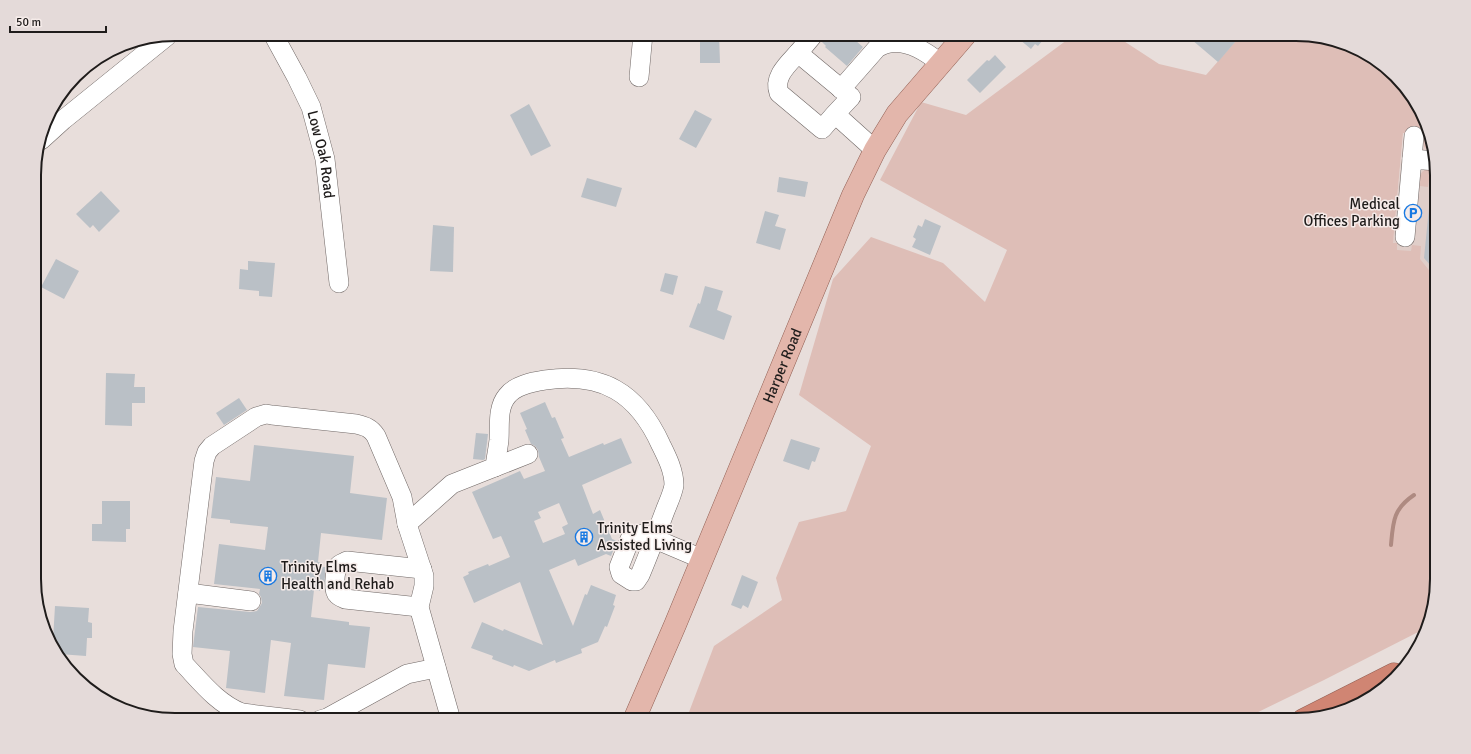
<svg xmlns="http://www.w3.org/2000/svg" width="1471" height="754" viewBox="0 0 1471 754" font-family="Signika,sans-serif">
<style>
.built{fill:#e0cec9}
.green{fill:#debeb7}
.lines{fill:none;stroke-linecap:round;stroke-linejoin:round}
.stream{stroke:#ae8a81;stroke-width:4}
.building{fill:#bac0c6;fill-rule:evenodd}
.minor-casing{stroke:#706866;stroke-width:20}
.major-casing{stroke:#926054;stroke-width:23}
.highway-casing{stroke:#926054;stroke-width:23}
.minor{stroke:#fff;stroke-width:19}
.major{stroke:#e3b6ab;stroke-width:22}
.highway{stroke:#d08573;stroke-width:22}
.labels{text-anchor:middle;stroke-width:3;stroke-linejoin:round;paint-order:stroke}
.street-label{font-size:15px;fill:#1f1c1b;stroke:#f5ebe9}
.poi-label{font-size:15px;fill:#1f1c1b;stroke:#f5ebe9;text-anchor:start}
.rim{fill:none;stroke:#1f1c1b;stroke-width:2}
</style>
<rect width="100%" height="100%" fill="#e8dedb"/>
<polygon class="built" points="1408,90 1436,157 1436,302 1392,251"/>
<g class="green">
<polygon points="1075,34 1113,34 1159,64 1206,75 1242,34 1296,34 1358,48 1408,90 1434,153 1430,152 1424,147 1423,135 1403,133 1393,243 1397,243 1397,250 1411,251 1412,245 1421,246 1420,259 1436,279 1437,579 1426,628 1324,680 1242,720 686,720 714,646 782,600 776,578 799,522 846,511 871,446 799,395 833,279 871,237 943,263 985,302 1007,250 880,180 921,102 966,115"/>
<path d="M1427,169H1434V180H1429L1428,187L1420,186L1419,185C1419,178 1419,172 1427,169Z"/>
</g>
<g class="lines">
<path class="stream" d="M1391,545C1393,522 1393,509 1414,495"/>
</g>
<g class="building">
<polygon points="700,34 719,34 720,63 700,63"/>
<polygon points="825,34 848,34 863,47 847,66 825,47 826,46 822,42"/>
<polygon points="1013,34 1048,34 1038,46 1035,44 1031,49"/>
<polygon points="1185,34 1242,34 1218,62"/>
<polygon points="995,55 1006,67 980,93 967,80 987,60 989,61"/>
<polygon points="529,104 551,146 531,156 510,115"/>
<polygon points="695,110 712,119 696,148 679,139"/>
<polygon points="779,177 808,182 805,197 777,192"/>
<polygon points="587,178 622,188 616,207 581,197"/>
<polygon points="101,191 120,211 99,232 93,225 90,228 76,214"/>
<polygon points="1429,208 1436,208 1436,272 1424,258"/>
<polygon points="765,211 779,215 775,226 786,229 780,250 756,243"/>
<polygon points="925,219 941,226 930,255 912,247 916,239 913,237 918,225 922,227"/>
<polygon points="433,225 454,227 453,272 430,271"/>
<polygon points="56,259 79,271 64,299 41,287"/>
<polygon points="248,261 275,263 272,297 259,296 259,291 239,289 240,269 248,270"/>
<polygon points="665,273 678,276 673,295 660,291"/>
<polygon points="705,286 723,291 717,310 732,316 724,340 689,327 698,303 700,304"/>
<polygon points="106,373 135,374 134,387 145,387 145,403 132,403 132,426 105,425"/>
<polygon points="239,398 247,410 224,425 216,413"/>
<path d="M545,402L552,418L555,417L564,438L561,439L569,457L603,443L604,445L621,438L632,463L582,485L593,514L600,510L612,539L617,541L611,556L606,554L578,566L575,559L549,570L573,626L585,594L587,595L591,585L616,595L613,605L615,606L607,627L605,626L598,642L581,649L582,653L556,663L555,660L529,671L514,665L513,667L492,659L493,656L471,648L482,622L503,631L504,629L543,645L520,582L474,603L463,577L469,574L468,572L488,564L489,566L510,557L501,536L493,539L472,492L520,471L524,479L545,471L539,457L538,450L535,446L531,444L525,430L527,429L520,413ZM559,503L568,524L562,527L565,534L543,543L534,521L541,518L538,512Z"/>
<polygon points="476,433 488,434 485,459 483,460 473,459"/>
<polygon points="791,439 820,448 815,462 812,461 809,470 783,461"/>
<polygon points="254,445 354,456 350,493 387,498 382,540 321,533 318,562 323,563 322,567 326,567 324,586 320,585 320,591 314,590 311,617 349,622 349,625 370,627 365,668 328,664 324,700 284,696 291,643 271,640 265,693 226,688 230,651 193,647 198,607 250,612 257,611 262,603 261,597 259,594 260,589 214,584 219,544 265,550 268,527 230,523 230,520 211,518 216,477 250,481"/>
<polygon points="102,501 130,501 130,529 126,529 126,542 92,541 92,524 102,524"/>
<polygon points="742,575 758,582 748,608 743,605 741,609 731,605"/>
<polygon points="55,606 89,608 88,622 92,623 92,638 87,638 86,656 59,654 53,640"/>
</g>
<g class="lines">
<defs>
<g id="minor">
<path id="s1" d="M273,34L297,78L311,107L325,159L339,283"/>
<polyline points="798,53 814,34"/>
<polyline points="639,77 643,34"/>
<path d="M841,89L877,48C899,34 923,49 940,63"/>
<path d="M835,114L851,97L798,53C788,64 773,77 779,93L822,129L835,114L875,150"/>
<polyline points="41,140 63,120 167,36"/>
<polyline points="1412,159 1414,136"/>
<polyline points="1405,237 1412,159 1436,161"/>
<polyline points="495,467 528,454"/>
<polyline points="188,593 251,601"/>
<path d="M419,607L345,599C343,598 339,597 337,594C333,591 335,573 337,569C338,564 343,563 347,561L422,569"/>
<path d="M300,720L242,713C218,704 201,682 184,664L182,654L183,631L204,461L207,452L212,446L256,417L266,414L272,415L356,424C365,426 371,428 376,436L402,497L407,524"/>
<polyline points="320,720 327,718 407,674 436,668"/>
<path d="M451,720L419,607L424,586V576L407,524L452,484L495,467C496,458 498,449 499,440C500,426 497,408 507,396C515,385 532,382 545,380C602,372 637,392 661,445C667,457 674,471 674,485C673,493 668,503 665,511C657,532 649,554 640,575L636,581H632L621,574L619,567L630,539L639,534L655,539L702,559"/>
</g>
<g id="major">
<path id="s2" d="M634,720L675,625L853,195L875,150L897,114L966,34"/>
</g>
<polyline id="highway" points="1303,720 1394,674"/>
</defs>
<use href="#minor" class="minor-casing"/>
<use href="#major" class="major-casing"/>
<use href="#highway" class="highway-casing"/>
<use href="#minor" class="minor"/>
<use href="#major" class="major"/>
<use href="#highway" class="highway"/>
</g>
<defs>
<symbol id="parking-ring" viewBox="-11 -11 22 22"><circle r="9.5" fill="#f5ebe9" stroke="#1879e2" stroke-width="1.5"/><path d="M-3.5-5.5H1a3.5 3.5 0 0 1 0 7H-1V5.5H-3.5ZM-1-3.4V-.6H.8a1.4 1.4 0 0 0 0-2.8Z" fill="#1879e2"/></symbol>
<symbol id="building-ring" viewBox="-11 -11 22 22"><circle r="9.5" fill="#f5ebe9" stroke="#1879e2" stroke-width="1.5"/><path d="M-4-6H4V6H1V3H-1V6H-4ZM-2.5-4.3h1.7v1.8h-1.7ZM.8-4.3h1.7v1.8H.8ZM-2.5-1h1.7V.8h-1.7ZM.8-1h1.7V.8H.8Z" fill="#1879e2"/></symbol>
</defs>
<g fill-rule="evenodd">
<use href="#parking-ring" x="1403" y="203" width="20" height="20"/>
<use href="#building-ring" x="574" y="527" width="20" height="20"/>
<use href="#building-ring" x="258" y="566" width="20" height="20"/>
</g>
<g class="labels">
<g class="street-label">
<text dy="5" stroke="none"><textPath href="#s1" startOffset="131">Low Oak Road</textPath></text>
<text dy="5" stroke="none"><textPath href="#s2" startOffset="384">Harper Road</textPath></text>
</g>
<g class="poi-label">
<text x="1400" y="209" text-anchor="end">Medical<tspan x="1400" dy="17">Offices Parking</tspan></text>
<text x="597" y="533">Trinity Elms<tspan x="597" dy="17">Assisted Living</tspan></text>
<text x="281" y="572">Trinity Elms<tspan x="281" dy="17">Health and Rehab</tspan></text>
</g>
</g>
<path d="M0 0H1471V754H0ZM175 41H1296A134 134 0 0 1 1430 175V579A134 134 0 0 1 1296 713H175A134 134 0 0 1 41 579V175A134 134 0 0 1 175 41Z" fill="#e4dad9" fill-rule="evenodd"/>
<path class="rim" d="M175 41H1296A134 134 0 0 1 1430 175V579A134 134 0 0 1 1296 713H175A134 134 0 0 1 41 579V175A134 134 0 0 1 175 41Z"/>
<path d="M10 26v6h96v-6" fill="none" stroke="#1f1c1b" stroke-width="2"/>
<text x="16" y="26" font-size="12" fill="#1f1c1b" stroke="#f5ebe9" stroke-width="3" paint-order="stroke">50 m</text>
</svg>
